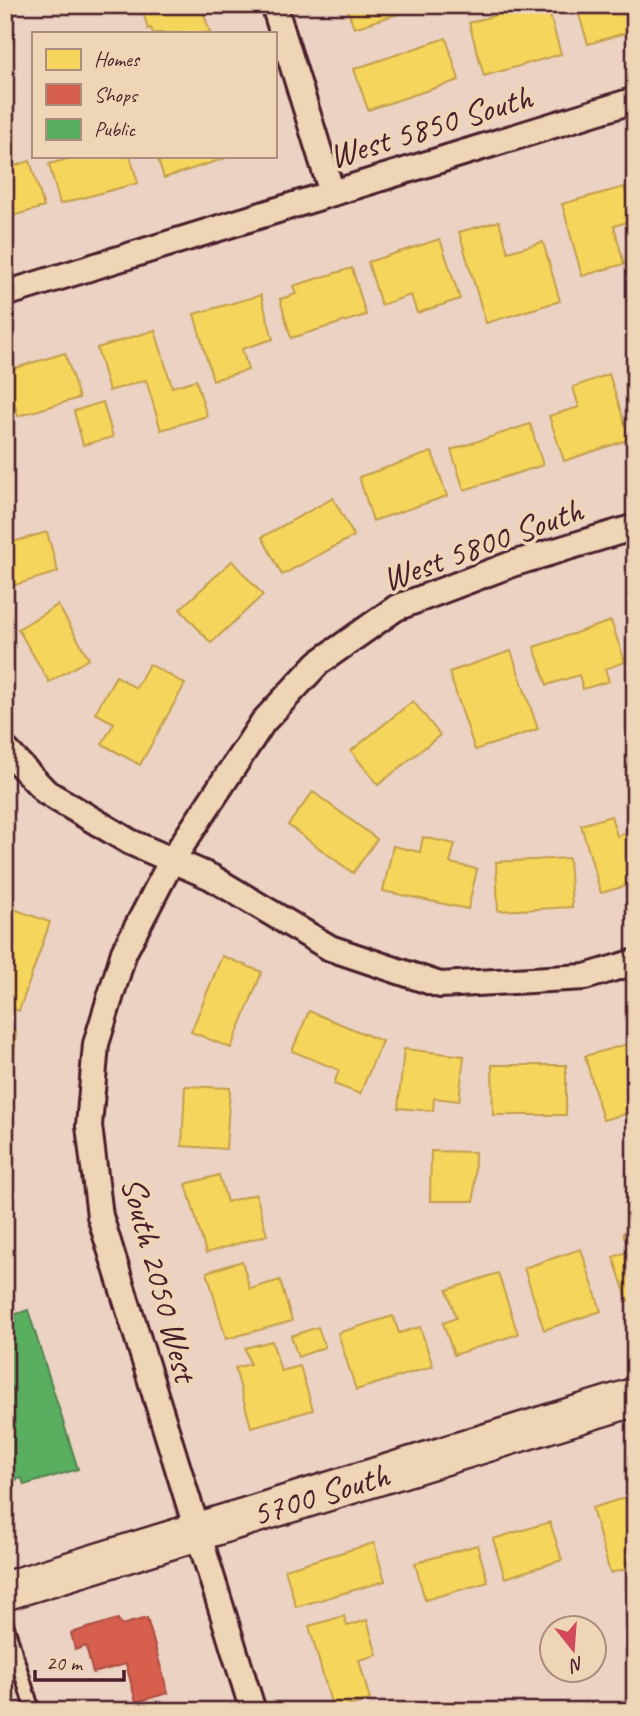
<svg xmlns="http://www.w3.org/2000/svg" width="640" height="1716" viewBox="0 0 640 1716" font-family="Caveat,sans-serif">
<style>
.homes{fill:#f6d55c;stroke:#c29e4d;stroke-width:2}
.shops{fill:#d6604d;stroke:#ac4c43;stroke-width:2}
.public{fill:#5aae61;stroke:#558351;stroke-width:2}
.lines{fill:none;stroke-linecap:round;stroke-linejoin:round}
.lane-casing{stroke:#4a1f2b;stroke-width:18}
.street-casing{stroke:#4a1f2b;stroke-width:30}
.secondary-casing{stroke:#4a1f2b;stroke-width:42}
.lane{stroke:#eed5b6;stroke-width:12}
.street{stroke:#eed5b6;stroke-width:24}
.secondary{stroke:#eed5b6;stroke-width:37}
.labels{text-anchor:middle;stroke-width:7;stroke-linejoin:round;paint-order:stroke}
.street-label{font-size:35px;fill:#4a1f2b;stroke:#eed5b6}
</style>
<rect width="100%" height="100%" fill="#ebd2c2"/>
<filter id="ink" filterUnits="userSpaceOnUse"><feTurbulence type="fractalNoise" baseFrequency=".0143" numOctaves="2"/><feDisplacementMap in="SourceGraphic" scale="14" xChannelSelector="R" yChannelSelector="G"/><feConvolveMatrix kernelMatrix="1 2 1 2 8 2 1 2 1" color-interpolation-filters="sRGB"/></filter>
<g filter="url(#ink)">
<g class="homes">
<polygon points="149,5 201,5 210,33 153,33 151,28 148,29 142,8"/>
<polygon points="346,5 415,5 416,8 354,28"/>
<polygon points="529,5 547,5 561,54 484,76 469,23"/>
<polygon points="576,5 635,5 635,30 588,44"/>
<polygon points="446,38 459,80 368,110 354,69"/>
<polygon points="79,156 130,156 138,183 60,204 49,164"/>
<polygon points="157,156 232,156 164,178"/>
<polygon points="30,161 44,207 5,218 5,169"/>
<polygon points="624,187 634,220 614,226 624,264 582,276 562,204"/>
<polygon points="499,221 508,252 543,242 560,301 486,323 459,232"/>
<polygon points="440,239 460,299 417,313 411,295 381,305 368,262"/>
<polygon points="352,268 366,315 291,338 280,299 296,294 293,286"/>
<polygon points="261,295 273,339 242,349 248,370 213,380 194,314"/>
<polygon points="155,330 172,387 196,380 207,416 161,430 146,380 109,391 97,348"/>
<polygon points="65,353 79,398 18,416 5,371"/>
<polygon points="609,374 630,439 564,461 549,416 579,407 573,387"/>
<polygon points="103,402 113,437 83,445 74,411"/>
<polygon points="530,424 543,465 464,490 451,450"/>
<polygon points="432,452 447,496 373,521 359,477"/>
<polygon points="333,498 354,536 282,575 262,537"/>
<polygon points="5,520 13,542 47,532 58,572 5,588"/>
<polygon points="232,561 263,595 211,643 180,609"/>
<polygon points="58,605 89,659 49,682 18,629"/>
<polygon points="611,621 625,662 605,669 609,681 583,689 579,675 547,685 534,647"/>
<polygon points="511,651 538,729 475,750 449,672"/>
<polygon points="149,664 185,684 140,765 102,744 114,723 95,713 116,676 136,688"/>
<polygon points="413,701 440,735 378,785 351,751"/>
<polygon points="313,792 377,839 353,873 288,825"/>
<polygon points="611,816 617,836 635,831 635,883 601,893 581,825"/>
<polygon points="423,837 455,844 450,863 477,869 468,909 383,891 393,846 420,852"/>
<polygon points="569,858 572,907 498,911 496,862"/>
<polygon points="5,906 50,922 19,1011 5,1006"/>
<polygon points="222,956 262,972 231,1048 191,1032"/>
<polygon points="309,1011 382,1041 360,1094 334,1084 339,1070 292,1051"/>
<polygon points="5,1030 16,1031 10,1106 5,1105"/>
<polygon points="635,1042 635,1094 628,1096 632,1112 603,1120 585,1056"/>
<polygon points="404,1049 464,1056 459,1101 434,1098 433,1111 398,1108"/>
<polygon points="492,1065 566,1065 566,1115 493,1115"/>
<polygon points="185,1086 230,1088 226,1149 182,1146"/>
<polygon points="431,1151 475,1152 474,1201 430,1201"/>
<polygon points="219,1175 227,1202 256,1194 267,1235 206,1253 186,1184"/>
<polygon points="635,1229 635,1299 628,1301 613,1257 629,1251 623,1233"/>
<polygon points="581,1249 601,1311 544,1330 524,1268"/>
<polygon points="242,1261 250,1289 280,1280 292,1321 226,1339 207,1272"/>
<polygon points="498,1273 518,1334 454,1355 443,1323 456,1318 447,1290"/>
<polygon points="393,1316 399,1333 420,1327 433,1366 356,1390 338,1333"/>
<polygon points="318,1327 325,1347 298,1357 291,1336"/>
<polygon points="272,1341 281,1371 300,1366 313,1410 251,1427 235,1368 250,1364 245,1348"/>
<polygon points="627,1497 635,1524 635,1567 610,1573 592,1508"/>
<polygon points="550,1522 562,1560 505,1578 493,1539"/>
<polygon points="374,1543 385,1581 296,1607 285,1569"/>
<polygon points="477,1545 488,1582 425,1600 415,1563"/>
<polygon points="344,1616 347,1626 367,1620 377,1655 359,1660 370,1700 333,1710 309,1626"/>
</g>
<polygon class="shops" points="147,1618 168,1693 136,1702 126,1664 93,1673 86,1646 75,1650 71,1633 118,1619 121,1625"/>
<polygon class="public" points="28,1310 78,1469 24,1485 22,1478 5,1483 5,1318"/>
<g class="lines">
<defs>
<polyline id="lane" points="5,1620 33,1711"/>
<g id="street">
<polyline points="274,5 332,193"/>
<polyline points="5,294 635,100"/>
<polyline points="5,749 46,792 130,842 211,877 330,948 440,985 585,977 635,962"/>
<polyline points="253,1711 100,1216 89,1126 96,1044 124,952 172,860 263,722 318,663 396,608 512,564 635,527"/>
</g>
<polyline id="secondary" points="5,1591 635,1397"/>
</defs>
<use href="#lane" class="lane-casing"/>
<use href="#street" class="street-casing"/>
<use href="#secondary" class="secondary-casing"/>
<use href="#lane" class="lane"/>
<use href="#street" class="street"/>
<use href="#secondary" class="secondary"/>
</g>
</g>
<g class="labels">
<g class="street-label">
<text transform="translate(430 126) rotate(-17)" y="12">West 5850 South</text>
<text transform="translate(482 544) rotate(-20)" y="12">West 5800 South</text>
<text transform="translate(160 1279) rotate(75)" y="12">South 2050 West</text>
<text transform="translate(320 1494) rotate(-17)" y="12">5700 South</text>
</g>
</g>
<rect width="640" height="1716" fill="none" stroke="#eed5b6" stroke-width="28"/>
<rect x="14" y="14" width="612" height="1688" fill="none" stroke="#4a1f2b" stroke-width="2.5" filter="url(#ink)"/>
<rect x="32" y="32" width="245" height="126" fill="#eed5b6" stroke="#ac8c7e" stroke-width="2"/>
<rect x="46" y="49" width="35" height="21" fill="#f6d55c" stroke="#ac8c7e" stroke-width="2"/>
<text x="94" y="66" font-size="21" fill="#4a1f2b">Homes</text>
<rect x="46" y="84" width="35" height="21" fill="#d6604d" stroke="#ac8c7e" stroke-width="2"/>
<text x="94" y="102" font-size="21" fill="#4a1f2b">Shops</text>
<rect x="46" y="119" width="35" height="21" fill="#5aae61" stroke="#ac8c7e" stroke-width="2"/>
<text x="94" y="136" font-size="21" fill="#4a1f2b">Public</text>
<g transform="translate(573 1649) rotate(163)"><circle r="33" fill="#eed5b6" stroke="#ac8c7e" stroke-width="2"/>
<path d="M0-5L12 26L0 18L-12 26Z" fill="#d1495b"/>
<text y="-10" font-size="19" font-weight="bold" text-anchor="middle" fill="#4a1f2b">N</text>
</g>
<path d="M35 1670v10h89v-10" fill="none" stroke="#4a1f2b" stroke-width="3.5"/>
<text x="46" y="1670" font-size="21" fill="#4a1f2b" stroke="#eed5b6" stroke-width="5" paint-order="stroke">20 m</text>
</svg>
